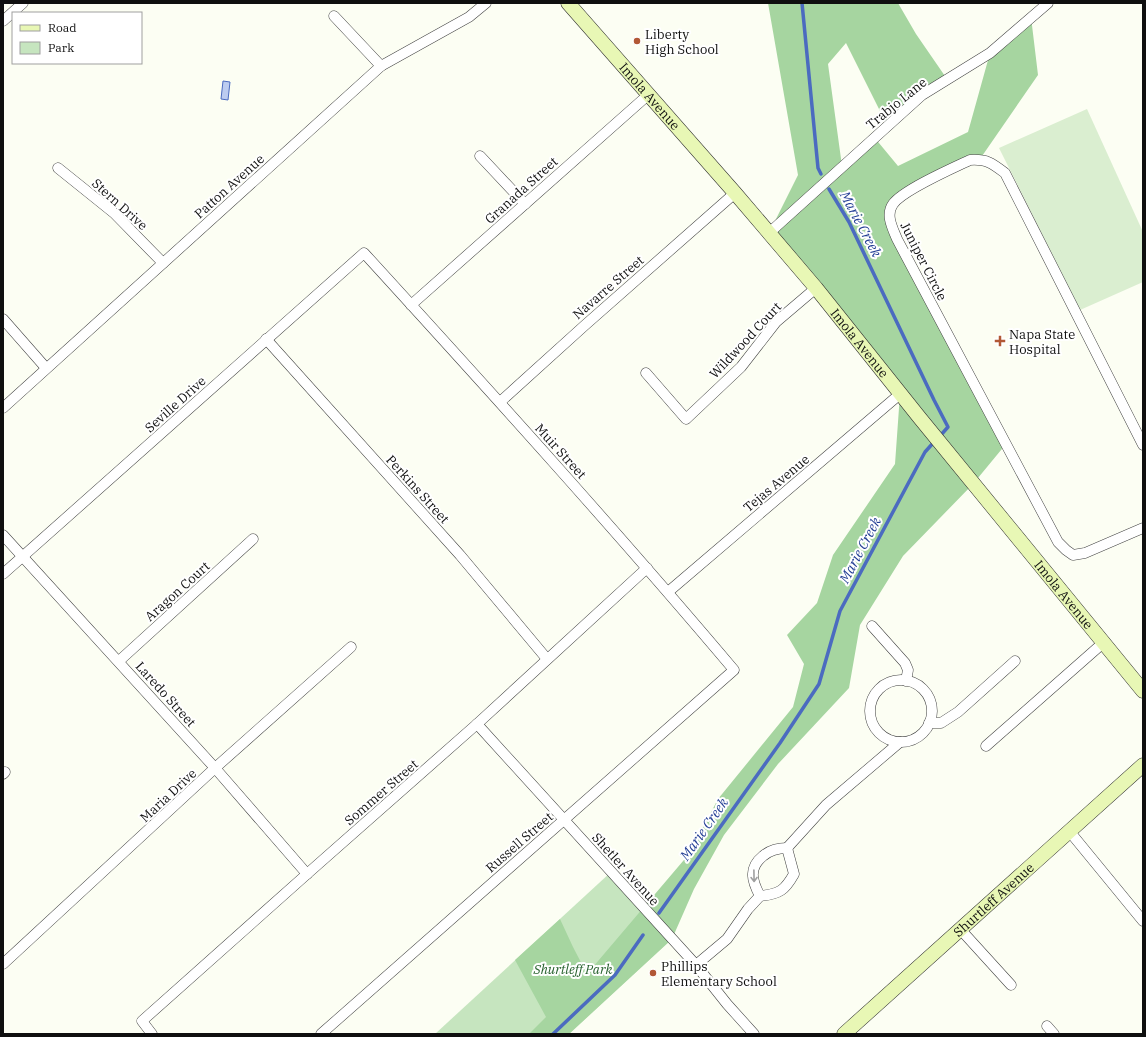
<svg xmlns="http://www.w3.org/2000/svg" width="1146" height="1037" viewBox="0 0 1146 1037" font-family="'IBM Plex Serif',serif">
<style>
.green{fill:#c6e5bf}
.forest{fill:#a6d5a0}
.pitch{fill:#daeed0}
.water{fill:#bcccf0;stroke:#4b6bc0}
.lines{fill:none;stroke-linecap:round;stroke-linejoin:round}
.stream{stroke:#4b6bc0;stroke-width:3.5}
.street-casing{stroke:#424242;stroke-width:11}
.secondary-casing{stroke:#313131;stroke-width:15}
.street{stroke:#fff;stroke-width:10}
.secondary{stroke:#e8f7b5;stroke-width:14}
.oneway{stroke:#9f9f9f}
.poi-dot{fill:#b25835;stroke:#fff;stroke-width:1.5}
.labels{text-anchor:middle;stroke-width:4;stroke-linejoin:round;paint-order:stroke}
.poi-label{font-size:13px;fill:#0f0f0f;stroke:#fff;text-anchor:start}
.street-label{font-size:13px;fill:#0f0f0f;stroke:#fff}
.park-label{font-size:13px;font-style:italic;fill:#26612d;stroke:#fff}
.water-label{font-size:14px;font-style:italic;fill:#243f95;stroke:#fff}
</style>
<rect width="100%" height="100%" fill="#fcfef3"/>
<polygon class="green" points="611,872 672,939 569,1034 435,1034"/>
<polygon class="forest" points="768,3 898,3 916,34 947,79 887,125 846,43 828,64 842,166 874,137 898,166 968,132 990,53 1031,17 1038,75 980,159 970,160 892,205 889,220 1006,444 973,484 903,556 860,625 849,688 778,764 724,835 694,889 672,939 569,1034 529,1034 546,1017 515,960 560,919 573,947 587,974 689,854 718,799 793,707 804,664 787,635 817,603 833,555 895,464 900,394 769,233 798,175"/>
<polygon class="pitch" points="1087,109 1143,232 1143,282 1080,310 999,148"/>
<polygon class="water" points="223,81 230,82 228,100 221,99"/>
<g class="lines">
<g class="stream">
<polyline points="802,3 818,168 821,174"/>
<polyline points="829,189 849,222 934,400 948,427 940,436"/>
<polyline points="659,913 780,743 819,684 840,611 925,452 934,442"/>
<polyline points="553,1034 615,975 643,935"/>
</g>
<defs>
<g id="street">
<polyline points="334,16 381,66"/>
<polyline points="3,21 23,3"/>
<polyline points="480,156 525,204"/>
<polyline points="58,168 114,213 163,263"/>
<polyline points="769,233 922,95 990,53 1048,3"/>
<polyline points="411,305 648,95"/>
<polyline points="3,319 46,368"/>
<polyline points="266,339 460,555 547,659"/>
<polyline points="646,373 686,419 741,367 776,322 816,288"/>
<polyline points="500,402 584,326 735,193"/>
<polyline points="3,408 381,66 469,17 486,3"/>
<path d="M1143,445L1005,173C992,163 987,159 970,160C953,168 903,190 893,204C885,215 893,229 897,239L1058,542L1066,550L1073,555L1085,553L1143,528"/>
<polyline points="3,535 215,768 307,874"/>
<path d="M3,574L364,253C489,390 614,528 734,670L321,1034"/>
<polyline points="668,592 900,394"/>
<polyline points="872,626 905,663 908,670 906,681"/>
<polyline points="119,661 253,539"/>
<circle cx="901" cy="711" r="31"/>
<polyline points="929,723 941,723 958,712 1015,661"/>
<polyline points="477,724 696,965 727,1004 754,1034"/>
<polyline points="986,746 1103,643"/>
<polyline points="3,774 5,772"/>
<polyline points="1070,832 1143,921"/>
<polyline points="787,848 826,805 900,742"/>
<path d="M760,896C752,881 748,868 763,856C770,850 778,848 787,848"/>
<polyline points="961,930 1011,985"/>
<polyline points="3,964 215,768 351,647"/>
<path d="M696,965L727,939L748,909L760,896C780,894 785,890 794,874L787,848"/>
<polyline points="1047,1026 1054,1034"/>
<polyline points="152,1034 142,1021 307,874 477,724 647,568"/>
</g>
<g id="secondary">
<path id="s1" d="M568,3L735,193L816,288L919,417L1143,691"/>
<path id="s2" d="M844,1034L1143,765"/>
</g>
</defs>
<use href="#street" class="street-casing"/>
<use href="#secondary" class="secondary-casing"/>
<use href="#street" class="street"/>
<use href="#secondary" class="secondary"/>
</g>
<defs><path id="oneway-shaft" d="M-6 0H5M1.5-3L5.5 0L1.5 3" fill="none" stroke-width="1.6" stroke-linecap="round" stroke-linejoin="round"/></defs>
<use class="oneway" href="#oneway-shaft" transform="translate(754 876) rotate(89)"/>
<g class="poi-dot">
<circle cx="637" cy="41" r="4"/>
<path d="M998 335h4v4h4v4h-4v4h-4v-4h-4v-4h4z"/>
<circle cx="653" cy="973" r="4"/>
</g>
<g class="labels">
<g class="poi-label">
<text x="645" y="39">Liberty<tspan x="645" dy="15">High School</tspan></text>
<text x="1009" y="339">Napa State<tspan x="1009" dy="15">Hospital</tspan></text>
<text x="661" y="971">Phillips<tspan x="661" dy="15">Elementary School</tspan></text>
</g>
<g class="street-label">
<text dy="5" stroke="none"><textPath href="#s1" startOffset="124">Imola Avenue</textPath></text>
<text transform="translate(896 103) rotate(-39)" y="5">Trabjo Lane</text>
<text transform="translate(229 186) rotate(-42)" y="5">Patton Avenue</text>
<text transform="translate(521 190) rotate(-42)" y="5">Granada Street</text>
<text transform="translate(120 204) rotate(42)" y="5">Stern Drive</text>
<text transform="translate(924 261) rotate(63)" y="5">Juniper Circle</text>
<text transform="translate(608 287) rotate(-41)" y="5">Navarre Street</text>
<text transform="translate(745 340) rotate(-47)" y="5">Wildwood Court</text>
<text dy="5" stroke="none"><textPath href="#s1" startOffset="448">Imola Avenue</textPath></text>
<text transform="translate(175 404) rotate(-42)" y="5">Seville Drive</text>
<text transform="translate(561 451) rotate(48)" y="5">Muir Street</text>
<text transform="translate(776 483) rotate(-40)" y="5">Tejas Avenue</text>
<text transform="translate(418 489) rotate(48)" y="5">Perkins Street</text>
<text transform="translate(177 591) rotate(-42)" y="5">Aragon Court</text>
<text dy="5" stroke="none"><textPath href="#s1" startOffset="772">Imola Avenue</textPath></text>
<text transform="translate(166 694) rotate(48)" y="5">Laredo Street</text>
<text transform="translate(381 792) rotate(-41)" y="5">Sommer Street</text>
<text transform="translate(168 795) rotate(-43)" y="5">Maria Drive</text>
<text transform="translate(519 842) rotate(-41)" y="5">Russell Street</text>
<text transform="translate(626 869) rotate(48)" y="5">Shetler Avenue</text>
<text dy="5" stroke="none"><textPath href="#s2" startOffset="201">Shurtleff Avenue</textPath></text>
</g>
<g class="park-label">
<text x="573" y="974">Shurtleff Park</text>
</g>
<g class="water-label">
<text transform="translate(861 224) rotate(62)" y="5">Marie Creek</text>
<text transform="translate(860 550) rotate(-62)" y="5">Marie Creek</text>
<text transform="translate(704 829) rotate(-55)" y="5">Marie Creek</text>
</g>
</g>
<rect width="1146" height="1037" fill="none" stroke="#0f0f0f" stroke-width="8"/>
<rect x="12" y="12" width="130" height="52" fill="#ffffff" stroke="#9f9f9f"/>
<rect x="20" y="25" width="20" height="6" fill="#e8f7b5" stroke="#9f9f9f"/>
<text x="48" y="32" font-size="12" fill="#0f0f0f">Road</text>
<rect x="20" y="42" width="20" height="12" fill="#c6e5bf" stroke="#9f9f9f"/>
<text x="48" y="52" font-size="12" fill="#0f0f0f">Park</text>
</svg>
